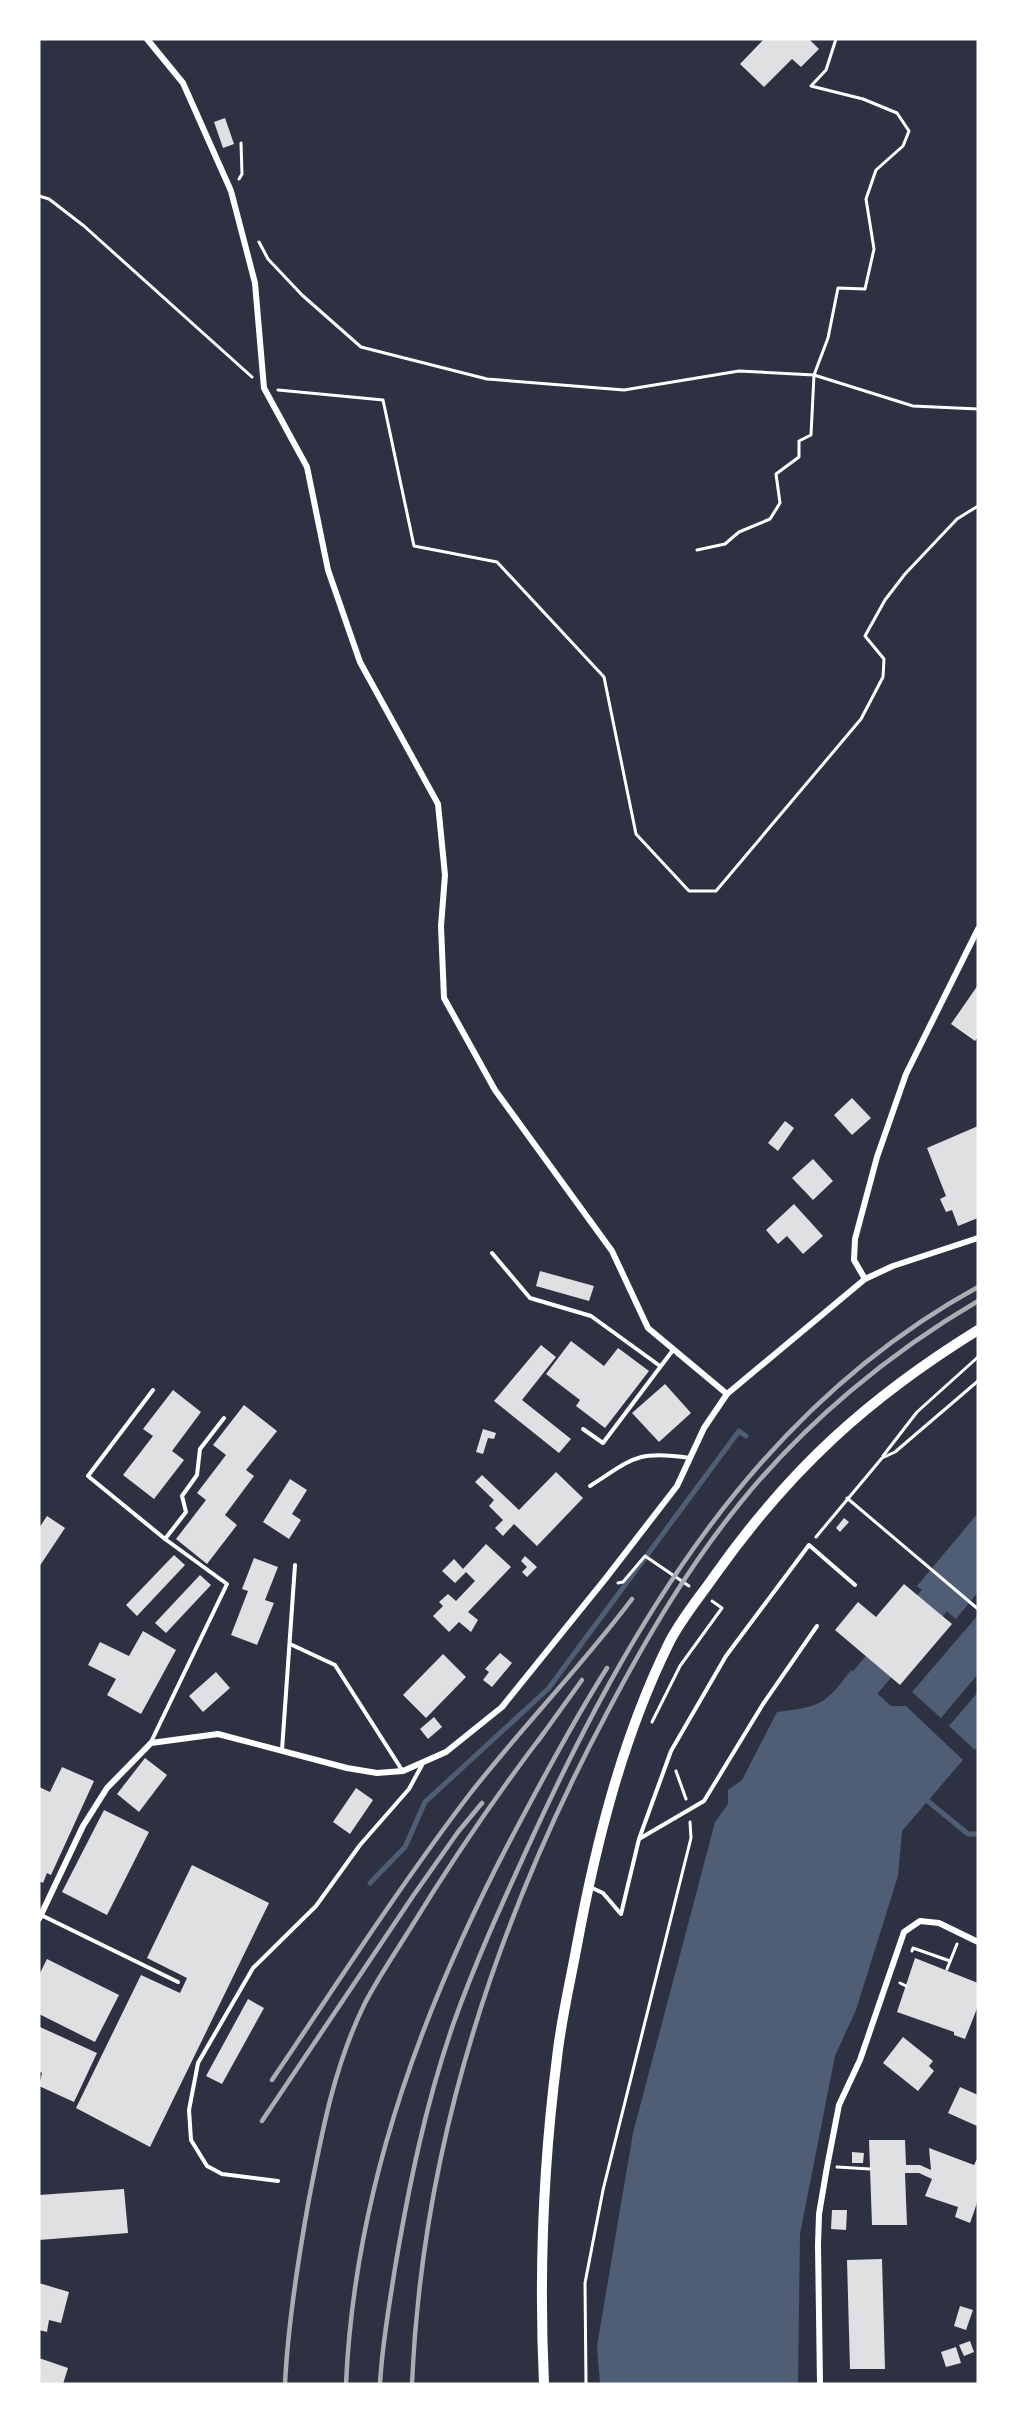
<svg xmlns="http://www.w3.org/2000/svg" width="1017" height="2423" viewBox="0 0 1017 2423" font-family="'Titillium Web',sans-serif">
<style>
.water{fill:#4f5d75}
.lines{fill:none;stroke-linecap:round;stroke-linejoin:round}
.stream{stroke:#4f5d75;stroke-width:5}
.river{stroke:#4f5d75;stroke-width:33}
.building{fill:#e0e0e3}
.path{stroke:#fff;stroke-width:3}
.service{stroke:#fff;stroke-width:4}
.minor{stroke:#fff;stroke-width:6}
.secondary{stroke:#fff;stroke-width:10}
.rail{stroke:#abadb3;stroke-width:4.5}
</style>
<rect width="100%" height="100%" fill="#2d3142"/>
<g class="water">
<polygon points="978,1513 978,1592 956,1619 917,1586"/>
<polygon points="978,1615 978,1674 941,1718 912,1692"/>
<path d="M851,1670L891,1706H906L963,1760L902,1831L898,1876L856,2010L835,2056L800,2234L798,2384H600L597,2346L633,2133L715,1822L728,1804V1790L742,1780L777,1712C821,1706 824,1706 851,1670Z"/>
<polygon points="978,1692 978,1746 975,1750 949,1726"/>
</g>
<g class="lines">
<g class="stream">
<polyline points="924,1798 968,1834 978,1834"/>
<polyline points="370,1883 405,1847 425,1802 548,1689 739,1431 746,1436"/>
</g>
<polyline class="river" points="836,1717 978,1549"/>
</g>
<g class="building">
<polygon points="764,39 809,39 819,49 801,67 792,59 764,87 740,64"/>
<polygon points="225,118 234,144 223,148 214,122"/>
<polygon points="978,985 978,1037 975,1041 951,1024"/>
<polygon points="852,1098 871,1118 852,1135 834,1115"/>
<polygon points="785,1121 794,1128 778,1151 768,1143"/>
<polygon points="978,1126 978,1218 958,1226 952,1210 946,1212 940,1199 946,1196 927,1148"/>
<polygon points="813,1159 833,1181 813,1200 792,1178"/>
<polygon points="794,1204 823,1236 803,1254 787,1236 778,1244 766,1230"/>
<polygon points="540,1271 594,1286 589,1301 536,1286"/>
<polygon points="571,1341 604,1366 618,1348 649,1371 605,1428 576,1406 580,1400 546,1374"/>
<polygon points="541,1345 556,1357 522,1400 571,1439 559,1453 494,1401"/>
<polygon points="665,1384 691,1413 659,1442 632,1413"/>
<polygon points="173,1390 201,1412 172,1451 184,1460 154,1499 123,1475 153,1436 143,1429"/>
<polygon points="244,1405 277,1431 246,1470 254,1476 225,1515 237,1525 207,1564 176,1539 206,1500 197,1493 226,1455 213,1445"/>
<polygon points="483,1429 496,1433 494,1439 488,1438 483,1454 476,1452"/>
<polygon points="556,1472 583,1498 537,1546 514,1524 503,1536 495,1528 503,1520 489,1506 494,1500 475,1482 482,1475 519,1510"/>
<polygon points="290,1479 307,1490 292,1514 301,1520 289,1539 263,1522"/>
<polygon points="47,1516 65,1528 39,1567 39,1528"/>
<polygon points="844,1518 849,1522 840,1532 836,1528"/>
<polygon points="486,1544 511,1567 468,1612 478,1620 471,1632 459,1622 449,1632 433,1616 443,1606 439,1602 448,1594 456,1601 475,1581 466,1572 455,1583 442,1571 454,1559 463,1569"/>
<polygon points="174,1555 185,1565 137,1616 126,1605"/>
<polygon points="525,1556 537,1567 527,1577 522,1572 527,1567 521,1561"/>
<polygon points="254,1558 278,1567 265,1600 274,1603 257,1645 231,1635 248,1591 242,1589"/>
<polygon points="200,1575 211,1585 166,1633 155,1623"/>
<polygon points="904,1584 952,1624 900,1685 835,1630 858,1602 876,1617"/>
<polygon points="143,1631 176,1650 141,1714 107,1695 116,1679 88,1665 100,1642 129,1656"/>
<polygon points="500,1653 512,1663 492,1687 483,1680 489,1672 485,1669"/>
<polygon points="443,1654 466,1677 426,1718 403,1695"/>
<polygon points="216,1672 230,1688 203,1712 189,1696"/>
<polygon points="434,1717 442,1727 428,1739 420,1729"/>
<polygon points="145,1758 167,1775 139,1812 117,1794"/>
<polygon points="62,1767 94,1781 51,1875 47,1873 43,1883 39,1881 39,1787 50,1792"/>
<polygon points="356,1788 373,1800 350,1834 333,1822"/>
<polygon points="104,1810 149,1832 107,1915 62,1892"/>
<polygon points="192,1865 269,1903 150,2147 76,2108 141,1975 180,1993 187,1978 147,1958"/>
<polygon points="915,1958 978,1983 978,2006 965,2039 954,2035 954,2032 897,2012"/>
<polygon points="47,1959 119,1995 95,2042 39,2014 39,1975"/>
<polygon points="248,1999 264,2008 222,2084 206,2076"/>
<polygon points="40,2027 97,2053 74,2102 39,2086 42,2073 39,2071"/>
<polygon points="903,2037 933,2061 929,2066 934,2071 918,2091 883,2063"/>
<polygon points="960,2087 978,2095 977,2126 948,2113"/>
<polygon points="869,2140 905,2140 906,2165 920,2165 931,2170 929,2148 974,2165 978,2157 978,2200 970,2223 955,2217 958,2207 925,2196 932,2179 919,2173 905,2173 907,2225 872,2225"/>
<polygon points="852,2152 864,2153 863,2163 852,2163"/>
<polygon points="124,2189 128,2233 39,2240 39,2195"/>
<polygon points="832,2210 847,2210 846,2230 831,2229"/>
<polygon points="882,2259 885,2369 850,2369 847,2260"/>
<polygon points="39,2283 69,2292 61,2323 49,2320 47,2332 39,2330"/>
<polygon points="960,2306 973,2310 966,2330 954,2326"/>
<polygon points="970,2341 974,2352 964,2356 959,2345"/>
<polygon points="956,2347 961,2363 946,2367 941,2352"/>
<polygon points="39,2358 68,2368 63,2384 39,2384"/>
</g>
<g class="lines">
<g class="path">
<polyline points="836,39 826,70 811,86 863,99 897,113 909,131 903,146 876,170 866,199 874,249 865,289 838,288 828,338 814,375 913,406 978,409"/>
<polyline points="239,179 242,174 241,143"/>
<polyline points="39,196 49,199 84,226 252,377"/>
<polyline points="259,242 268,259 302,295 361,347 487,379 624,390 739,371 814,375 811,435 799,441 799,457 776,474 780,503 770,519 739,532 725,544 697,550"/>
<polyline points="278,390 383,400 414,546 497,562 604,677 636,834 689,891 716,891 861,719 883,677 884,659 865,636 885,600 905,574 957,519 978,506"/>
<polyline points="883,1456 917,1412 978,1357"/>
<polyline points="847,1498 978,1609"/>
<polyline points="816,1537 882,1458 895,1452 978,1381"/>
<polyline points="618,1583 623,1582 645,1556 689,1586"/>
<polyline points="652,1722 680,1666 722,1608 712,1601"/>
<polyline points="676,1771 686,1799"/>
<polyline points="912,1951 913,1948 950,1961"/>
<polyline points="947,1969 957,1944"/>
<polyline points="900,1983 906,1986"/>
<polyline points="837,2167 870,2169"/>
<polyline points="586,2384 585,2283 603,2190 691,1838 690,1822"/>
</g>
<g class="service">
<polyline points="492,1253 530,1298 591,1316 660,1366"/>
<polyline points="583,1429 603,1443 673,1350"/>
<path d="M590,1486C634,1458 636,1450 690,1458"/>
<polyline points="165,1539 186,1512 182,1496 197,1475 200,1449 224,1418"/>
<polyline points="290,1644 335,1665 402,1770"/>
<polyline points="151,1742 227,1584 165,1539 88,1476 153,1390"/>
<polyline points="282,1750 295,1565"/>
<polyline points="639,1839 671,1751 726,1656 809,1545 855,1585"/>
<polyline points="590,1887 603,1893 620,1913"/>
<polyline points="621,1914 639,1839 704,1801 763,1704 817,1626"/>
<polyline points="41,1915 178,1982"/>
<polyline points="278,2181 222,2174 207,2166 191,2140 189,2110 198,2063 253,1968 316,1906 360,1845 409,1789 422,1765"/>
</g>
<g class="minor">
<polyline points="147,39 183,83 231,191 255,283 264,388 307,467 328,570 360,662 438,804 445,875 441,926 444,998 495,1090 612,1251 648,1328 727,1394"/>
<polyline points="865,1279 854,1260 855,1239 877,1157 906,1074 978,929"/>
<polyline points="39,1919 83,1826 107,1788 151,1743 218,1734 347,1768 377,1773 403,1771 446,1752 502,1707 606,1578 677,1486 704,1428 727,1394 865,1279 893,1266 978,1238"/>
<polyline points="820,2384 818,2245 819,2214 827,2167 839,2105 860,2060 904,1932 920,1921 939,1923 978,1942"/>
</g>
<path class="secondary" d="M544,2384C539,2276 543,2166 557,2058C561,2020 570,1983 577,1945C596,1843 622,1739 668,1645C680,1620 699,1598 715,1575C790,1469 868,1398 978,1330"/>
<g class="rail">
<polyline points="538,1741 582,1680"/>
<path d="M272,2080C337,1984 399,1887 469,1795C521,1728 581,1667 632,1599"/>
<polyline points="262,2121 413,1896 458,1832 482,1803"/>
<path d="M285,2384C288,2322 298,2260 309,2199C322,2132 334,2066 365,2003C378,1978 395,1953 410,1929C451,1862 495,1797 543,1734"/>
<path d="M346,2384C355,2182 427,1995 522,1818C549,1767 576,1717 607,1668"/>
<path d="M380,2384C382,2345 389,2307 395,2268C409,2185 426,2102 454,2022C475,1963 501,1906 527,1849C629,1625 755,1409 978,1287"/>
<path d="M412,2384C422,2147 497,1919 608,1711C647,1637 688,1567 741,1502C806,1422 889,1353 978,1301"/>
</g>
</g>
<rect width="1017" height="2423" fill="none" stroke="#ffffff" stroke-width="81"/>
</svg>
